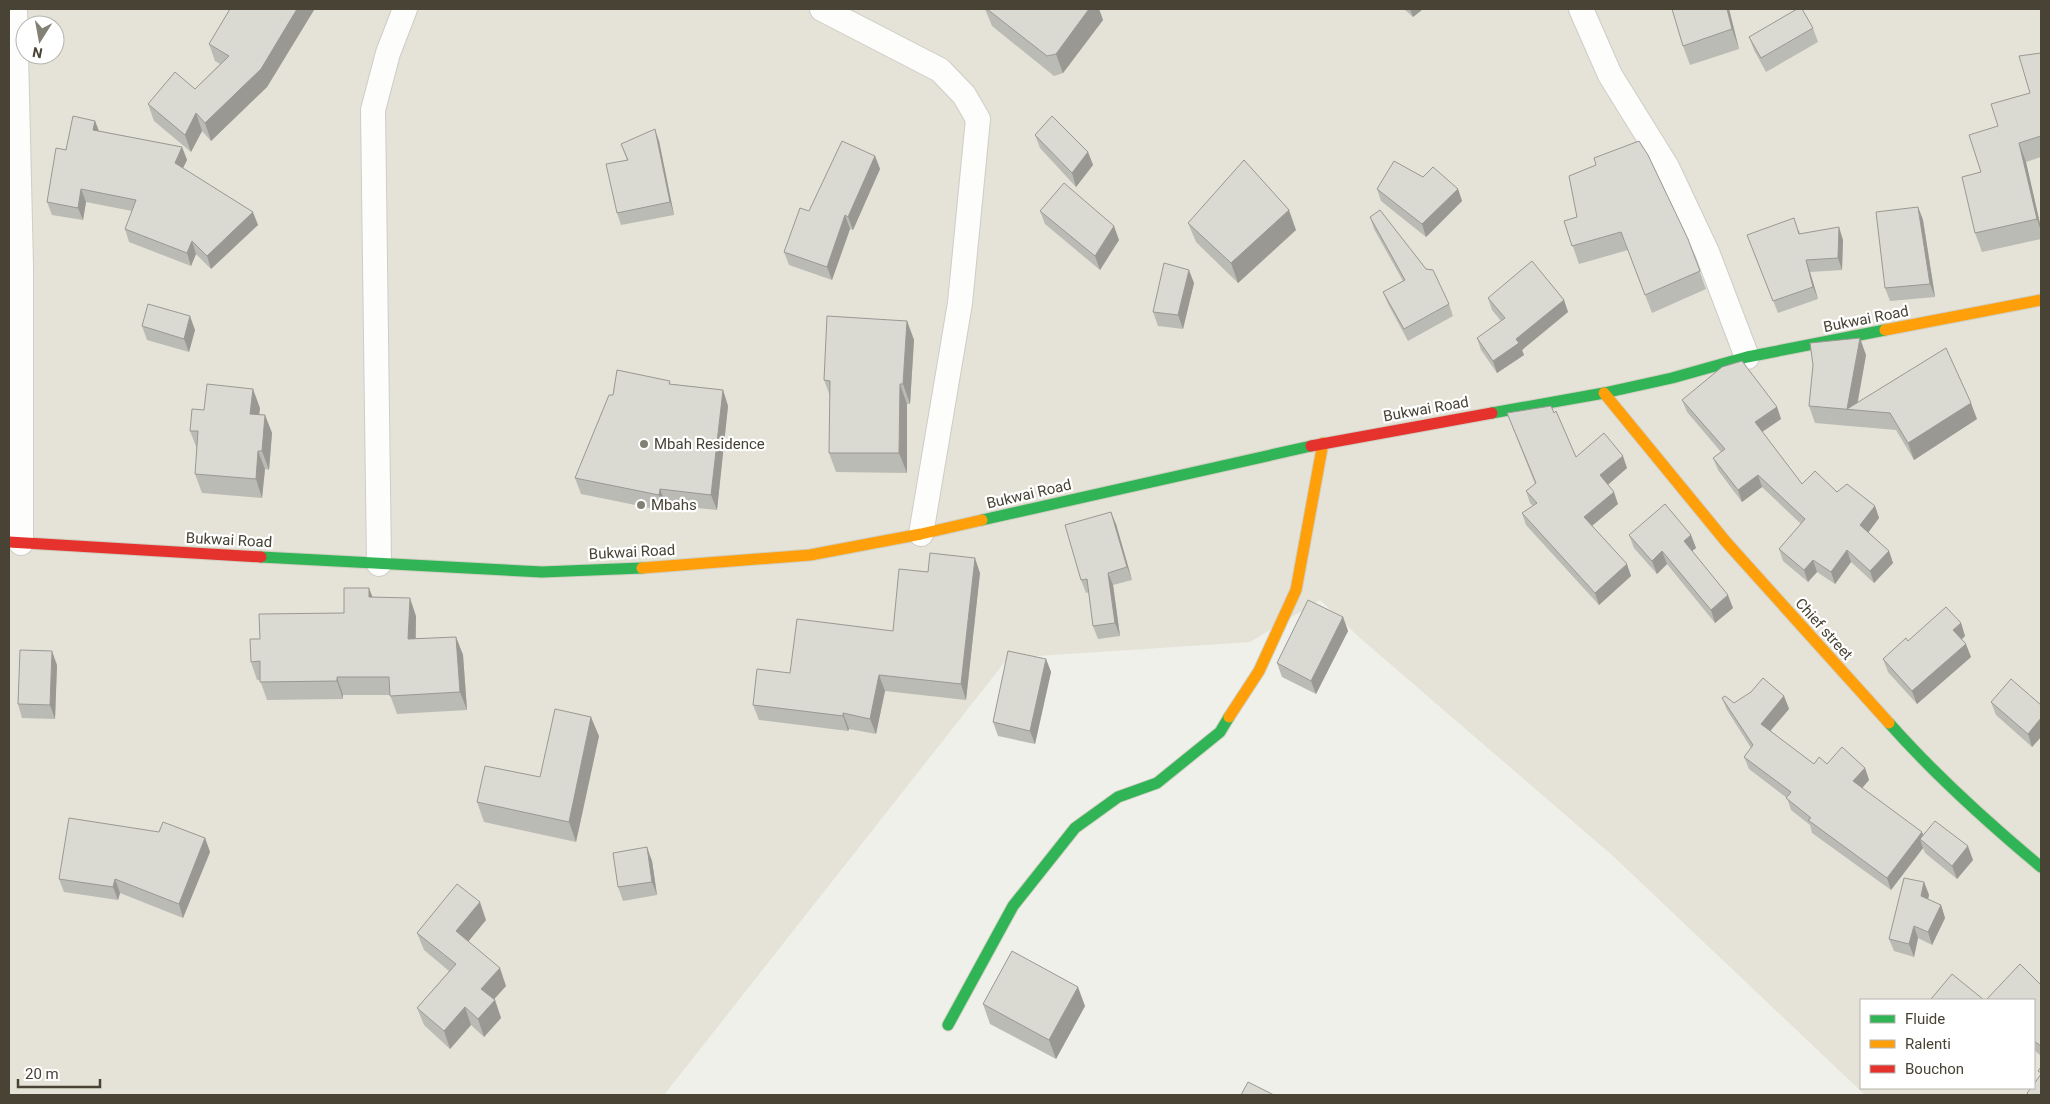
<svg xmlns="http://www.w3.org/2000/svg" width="2050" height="1104" viewBox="0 0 2050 1104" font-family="Roboto,sans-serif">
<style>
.residential{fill:#e5e3d7;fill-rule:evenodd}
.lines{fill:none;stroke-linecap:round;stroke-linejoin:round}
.street-casing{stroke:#cecdc7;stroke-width:26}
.fast-casing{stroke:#d0cec1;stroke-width:13}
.slow-casing{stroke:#d0cec1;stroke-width:13}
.jam-casing{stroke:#d0cec1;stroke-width:13}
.street{stroke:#fdfdfc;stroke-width:24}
.fast{stroke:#30b455;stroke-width:11}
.slow{stroke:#ff9f0a;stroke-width:11}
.jam{stroke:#e5322d;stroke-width:11}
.wall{fill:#bbbbb5}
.shaded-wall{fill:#999893}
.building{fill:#dad9d2;stroke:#999893}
.poi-dot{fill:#838074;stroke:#fff;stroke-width:2}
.labels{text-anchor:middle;stroke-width:4.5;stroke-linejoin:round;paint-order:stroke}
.street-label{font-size:15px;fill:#484335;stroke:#fff}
.poi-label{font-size:15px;fill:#484335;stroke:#fff;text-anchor:start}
</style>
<rect width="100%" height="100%" fill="#f0f0ea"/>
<path class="residential" d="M9,9H2041V1095H1865L1613,856L1360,638L1320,600L1250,642L1008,658L664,1095H9ZM25,25H55V55H25ZM1861,1000H2034V1088H1861Z"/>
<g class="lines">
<defs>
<g id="street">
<polyline points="15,9 21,266 21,543"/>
<polyline points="822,9 940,70 964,95 978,119 960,303 921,534"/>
<polyline points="1581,9 1610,75 1667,167 1707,252 1747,357"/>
<polyline points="379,564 373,110 388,53 405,9"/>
</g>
<g id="fast">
<polyline points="1492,413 1604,393 1672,378 1747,357 1885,330"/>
<polyline points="982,520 1311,446"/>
<polyline points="261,557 542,572 642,568"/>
<path d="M1889,723C1936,776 1987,822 2041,867"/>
<polyline points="948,1025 1013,906 1075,828 1118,797 1157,783 1220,732 1229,717"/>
</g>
<g id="slow">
<polyline points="1885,330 2041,300"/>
<polyline points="1604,393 1727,543 1889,723"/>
<polyline points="642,568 810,555 921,534 982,520"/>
<polyline points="1229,717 1259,671 1296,590 1323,443"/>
</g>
<g id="jam">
<polyline points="1311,446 1492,413"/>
<polyline points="9,542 261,557"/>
</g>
</defs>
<use href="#street" class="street-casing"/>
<use href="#fast" class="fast-casing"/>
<use href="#slow" class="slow-casing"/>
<use href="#jam" class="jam-casing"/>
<use href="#street" class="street"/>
<use href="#fast" class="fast"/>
<use href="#slow" class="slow"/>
<use href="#jam" class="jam"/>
</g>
<g class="wall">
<polygon points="230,9 313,9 314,10 267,87 211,141 202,131 191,152 154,121 148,104 195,89 220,64 215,61 209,44"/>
<polygon points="985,9 1099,9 1103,20 1063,73 1054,76 992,26"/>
<polygon points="1404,9 1423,9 1413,17"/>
<polygon points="1672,9 1729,9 1739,49 1690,65 1683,46"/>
<polygon points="1813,28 1818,42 1766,72 1754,50 1749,37"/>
<polygon points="2041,53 2041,157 2026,162 2041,228 2041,239 1982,252 1975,233 1998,126 2030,93"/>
<polygon points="95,121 99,131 182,147 187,160 183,168 258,225 211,269 196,254 191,266 129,242 125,229 132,211 86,202 83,220 52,215 47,202 66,150"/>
<polygon points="1035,135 1088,152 1093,165 1076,187 1040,148"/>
<polygon points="659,141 674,215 621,225 617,213 627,160 621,144"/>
<polygon points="875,156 880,169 853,230 850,229 832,280 789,265 784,252 809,211"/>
<polygon points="1423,177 1458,189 1462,201 1426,237 1381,201 1377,189"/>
<polygon points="1918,207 1923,220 1935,297 1890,301 1885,288"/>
<polygon points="1040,211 1119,240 1100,270 1045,224"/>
<polygon points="1370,217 1449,304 1453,316 1408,341 1388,304 1383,292 1403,281 1374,229"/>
<polygon points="1564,221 1688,239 1706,289 1652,313 1628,250 1579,264"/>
<polygon points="1188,223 1296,230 1238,283 1196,242"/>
<polygon points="1799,230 1800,234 1843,240 1842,270 1810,272 1818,299 1778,313 1752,247"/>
<polygon points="1194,283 1183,329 1158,326 1153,312"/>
<polygon points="1488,298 1564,300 1568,312 1522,350 1524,355 1497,373 1481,350 1477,338 1501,321 1492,310"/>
<polygon points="907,321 914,340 910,404 907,404 907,473 836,472 829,453 830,396 824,380"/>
<polygon points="142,326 195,330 189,352 147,340"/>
<polygon points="1866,355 1858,402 1977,419 1914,460 1896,430 1815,423 1809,406"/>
<polygon points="671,384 723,390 728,406 717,510 666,505 665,511 581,494 575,478 613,395"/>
<polygon points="1682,400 1777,407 1781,419 1762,432 1802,484 1837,492 1875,506 1879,518 1868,532 1889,551 1893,563 1874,583 1851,562 1835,584 1817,572 1808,582 1783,561 1779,549 1801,524 1762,487 1742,502 1718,470 1713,458 1721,452 1687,412"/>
<polygon points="260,408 259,414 265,415 272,433 269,470 265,469 262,498 202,493 195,474 197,449 190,431 204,410"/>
<polygon points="1507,413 1554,413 1576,457 1627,468 1608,485 1618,504 1592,526 1631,576 1599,605 1526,525 1522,513 1533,506 1530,503 1526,491 1535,484"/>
<polygon points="1116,524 1132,580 1113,585 1120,636 1098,639 1093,626 1089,592 1086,593 1081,580"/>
<polygon points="1629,535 1691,535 1696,548 1692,551 1733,608 1715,623 1667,564 1657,574 1634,548"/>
<polygon points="928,572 980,573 966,700 885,691 876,734 849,729 848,731 759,720 753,705 790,673 893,631"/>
<polygon points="373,597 416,616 416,639 456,637 463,655 467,710 397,714 390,695 343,695 343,699 267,700 260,680 257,680 251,662 260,639 344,613"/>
<polygon points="1343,617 1348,631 1316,694 1282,677 1277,663"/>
<polygon points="1961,623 1965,636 1962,639 1971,657 1917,704 1888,672 1883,659 1908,641"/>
<polygon points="1046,659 1051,672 1035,744 998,736 993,722"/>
<polygon points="57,665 55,719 22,718 18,704"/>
<polygon points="1784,696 1789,709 1770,731 1814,764 1827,764 1865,768 1869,780 1862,788 1922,832 1923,836 1973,860 1957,879 1925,853 1923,848 1891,890 1812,833 1810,825 1791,810 1787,798 1749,769 1744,757 1751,748 1727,710 1722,698 1734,703"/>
<polygon points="1991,702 2041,705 2041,737 2032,747 1996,715"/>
<polygon points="599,736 576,842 484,822 477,802 540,777"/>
<polygon points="159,832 205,838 210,852 183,918 120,893 118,900 64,892 59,879"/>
<polygon points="652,861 657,895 623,901 618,887"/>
<polygon points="1924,882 1929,895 1928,899 1941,905 1945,918 1932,945 1918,938 1914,957 1894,951 1889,939"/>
<polygon points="486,920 468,941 506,986 494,999 495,1000 501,1018 484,1037 471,1025 450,1049 424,1025 417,1008 449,971 424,950 417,933"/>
<polygon points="2041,985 2041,1056 2034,1050 2034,1000"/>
<polygon points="983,1004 1085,1006 1056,1059 990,1024"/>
</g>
<g class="shaded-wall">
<polygon points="297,9 313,9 314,10 267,87 211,141 205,123"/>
<polygon points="1089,9 1099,9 1103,20 1063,73 1056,54"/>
<polygon points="1410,9 1423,9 1413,17"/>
<polygon points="1727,9 1729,9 1739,49 1732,29"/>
<polygon points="196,113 202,131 191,152 185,135"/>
<polygon points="95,121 100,134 93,130"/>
<polygon points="655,129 659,141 674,215 670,202"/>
<polygon points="2019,143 2026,162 2041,228 2041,231 2037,219"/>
<polygon points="182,147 187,160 179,176 175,163"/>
<polygon points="1088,152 1093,165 1076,187 1072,173"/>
<polygon points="875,156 880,169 853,230 848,217"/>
<polygon points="81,189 86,202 83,220 78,208"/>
<polygon points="1458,189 1462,201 1426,237 1422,224"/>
<polygon points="1918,207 1923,220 1935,297 1930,284"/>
<polygon points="1289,210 1296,230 1238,283 1231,263"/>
<polygon points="253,212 258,225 211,269 207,256"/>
<polygon points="845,215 850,229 832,280 827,267"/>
<polygon points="1114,226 1119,240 1100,270 1095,256"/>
<polygon points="1839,227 1843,240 1842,270 1838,258"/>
<polygon points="192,241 196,254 191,266 187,253"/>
<polygon points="1806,260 1810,272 1818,299 1813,287"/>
<polygon points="1189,270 1194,283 1183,329 1178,315"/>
<polygon points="1564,300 1568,312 1522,350 1524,355 1497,373 1493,361 1516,339"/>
<polygon points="190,316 195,330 189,352 184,339"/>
<polygon points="907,321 914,340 910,404 903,384"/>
<polygon points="1860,338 1866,355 1856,410 1847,409"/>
<polygon points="900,384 907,404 907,473 899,453"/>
<polygon points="253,389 260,408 257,432 250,414"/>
<polygon points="723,390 728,406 717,510 711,495"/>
<polygon points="1971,403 1977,419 1914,460 1908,443"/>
<polygon points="1777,407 1781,419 1759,434 1755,422"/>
<polygon points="265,415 272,433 269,470 262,451"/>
<polygon points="258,451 265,469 262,498 256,479"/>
<polygon points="1623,456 1627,468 1605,487 1600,475"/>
<polygon points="1758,475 1762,487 1742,502 1738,490"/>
<polygon points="660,489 666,505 665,511 659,495"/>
<polygon points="1614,492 1618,504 1588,529 1584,517"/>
<polygon points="1875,506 1879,518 1865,537 1860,525"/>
<polygon points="1111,512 1116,524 1132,580 1127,567"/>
<polygon points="1691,535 1696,548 1688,554 1684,541"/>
<polygon points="1847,550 1851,562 1835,584 1831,572"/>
<polygon points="1662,551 1667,564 1657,574 1652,561"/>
<polygon points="1889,551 1893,563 1874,583 1870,571"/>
<polygon points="975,558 980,573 966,700 961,684"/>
<polygon points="1813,560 1817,572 1808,582 1804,570"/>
<polygon points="1627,564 1631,576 1599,605 1595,593"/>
<polygon points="1108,573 1113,585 1120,636 1115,623"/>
<polygon points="369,588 376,606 369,597"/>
<polygon points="1728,595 1733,608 1715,623 1711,610"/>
<polygon points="410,598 416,616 415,658 408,639"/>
<polygon points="1343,617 1348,631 1316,694 1311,681"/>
<polygon points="1961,623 1965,636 1958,643 1953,630"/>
<polygon points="456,637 463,655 467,710 460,692"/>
<polygon points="1966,644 1971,657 1917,704 1912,691"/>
<polygon points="52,651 57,665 55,719 50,705"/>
<polygon points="1046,659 1051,672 1035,744 1030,731"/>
<polygon points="879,675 885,691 876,734 870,719"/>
<polygon points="337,677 343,695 343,699 337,681"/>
<polygon points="1784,696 1789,709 1766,736 1761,724"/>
<polygon points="843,713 849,729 848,731 843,716"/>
<polygon points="591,717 599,736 576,842 569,822"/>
<polygon points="2041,718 2041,737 2032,747 2028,734"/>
<polygon points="1865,768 1869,780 1858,793 1853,781"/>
<polygon points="1922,832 1926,844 1920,839 1923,848 1891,890 1887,878"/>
<polygon points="205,838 210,852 183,918 179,904"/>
<polygon points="1968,846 1973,860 1957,879 1952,866"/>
<polygon points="647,847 652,861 657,895 652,882"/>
<polygon points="115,879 120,893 118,900 113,887"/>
<polygon points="1924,882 1929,895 1926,908 1921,896"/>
<polygon points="480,902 486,920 463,948 456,931"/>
<polygon points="1941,905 1945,918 1932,945 1928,932"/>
<polygon points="1914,926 1918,938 1914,957 1909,944"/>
<polygon points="500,968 506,986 488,1006 481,989"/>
<polygon points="1078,987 1085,1006 1056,1059 1049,1040"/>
<polygon points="495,1000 501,1018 484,1037 478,1019"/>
<polygon points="465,1007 471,1025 450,1049 444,1031"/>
</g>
<g class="building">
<polygon points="230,9 297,9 261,69 205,123 196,113 185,135 148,104 175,72 195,89 229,56 209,44"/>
<polygon points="987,9 1089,9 1056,54 1047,56"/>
<polygon points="1672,9 1727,9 1732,29 1683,46"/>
<polygon points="1797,9 1802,9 1813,28 1761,58 1749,37"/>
<polygon points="2041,53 2041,136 2019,143 2037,219 1975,233 1962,177 1981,172 1969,135 1998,126 1991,104 2030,93 2019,56"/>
<polygon points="73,116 95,121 93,130 182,147 175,163 253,212 207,256 192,241 187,253 125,229 136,200 81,189 78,208 47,202 56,148 66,150"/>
<polygon points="1052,116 1088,152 1072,173 1035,135"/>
<polygon points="655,129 670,202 617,213 606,164 628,160 621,144"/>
<polygon points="842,141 875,156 848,217 845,215 827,267 784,252 800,208 809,211"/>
<polygon points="1639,141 1648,155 1688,239 1700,271 1645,295 1621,232 1572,246 1564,221 1577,217 1569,176 1596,165 1594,158"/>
<polygon points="1244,160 1289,210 1231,263 1188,223"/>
<polygon points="1394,161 1423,177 1433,167 1458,189 1422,224 1377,189"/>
<polygon points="1064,183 1114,226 1095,256 1040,211"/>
<polygon points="1918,207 1930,284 1885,288 1876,212"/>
<polygon points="1380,210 1426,269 1433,270 1449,304 1404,329 1383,292 1405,280 1370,217"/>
<polygon points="1794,218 1799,234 1839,227 1838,258 1806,260 1813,287 1773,301 1747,235"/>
<polygon points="1532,261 1564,300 1516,339 1519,343 1493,361 1477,338 1505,318 1488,298"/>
<polygon points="1164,263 1189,270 1178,315 1153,312"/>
<polygon points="148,304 190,316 184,339 142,326"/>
<polygon points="827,316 907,321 903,384 900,384 899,453 829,453 830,381 824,380"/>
<polygon points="1860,338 1847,409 1946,348 1971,403 1908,443 1890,413 1809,406 1813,365 1810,343"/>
<polygon points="1742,361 1777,407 1755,422 1802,484 1815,471 1837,492 1847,484 1875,506 1860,525 1889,551 1870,571 1847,550 1831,572 1813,560 1804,570 1779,549 1805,519 1758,475 1738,490 1713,458 1725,449 1682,400 1722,367"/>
<polygon points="617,370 670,381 669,384 723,390 711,495 660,489 659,495 575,478 609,395 613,395"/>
<polygon points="207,384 253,389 250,414 265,415 262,451 258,451 256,479 195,474 198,431 190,431 192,409 204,410"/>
<polygon points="1551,406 1554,413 1556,411 1576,457 1604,433 1623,456 1600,475 1614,492 1584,517 1627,564 1595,593 1522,513 1537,503 1526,491 1536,483 1507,413"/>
<polygon points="1665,504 1691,535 1684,541 1728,595 1711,610 1662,551 1652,561 1629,535"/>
<polygon points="1111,512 1127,567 1108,573 1115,623 1093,626 1087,579 1081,580 1065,525"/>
<polygon points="930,553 975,558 961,684 879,675 870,719 843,713 843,716 753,705 757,669 790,673 797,619 893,631 899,569 928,572"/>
<polygon points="344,588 369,588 369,597 410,598 408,639 456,637 460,692 390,696 389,677 337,677 337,681 260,682 260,661 251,662 250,639 260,639 259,614 344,613"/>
<polygon points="1308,600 1343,617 1311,681 1277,663"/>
<polygon points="1946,607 1961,623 1953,630 1966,644 1912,691 1883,659 1906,638 1908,641"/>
<polygon points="20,650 52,651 50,705 18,704"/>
<polygon points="1008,651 1046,659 1030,731 993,722"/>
<polygon points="1763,678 1784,696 1761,724 1814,764 1819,757 1827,764 1842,747 1865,768 1853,781 1922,832 1887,878 1808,820 1811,818 1786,798 1791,792 1744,757 1753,745 1722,698 1725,696 1734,703 1751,692"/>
<polygon points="2011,679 2041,705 2041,718 2028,734 1991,702"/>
<polygon points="555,709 591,717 569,822 477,802 485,766 540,777"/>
<polygon points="69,818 159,832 163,822 205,838 179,904 115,879 113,887 59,879"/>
<polygon points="1935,821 1968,846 1952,866 1920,839"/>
<polygon points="647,847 652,882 618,887 613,853"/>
<polygon points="1904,878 1924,882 1921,896 1941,905 1928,932 1914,926 1909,944 1889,939"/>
<polygon points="457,884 480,902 456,931 500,968 481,989 495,1000 478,1019 465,1007 444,1031 417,1008 456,964 417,933"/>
<polygon points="1012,951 1078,987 1049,1040 983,1004"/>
<polygon points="2020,964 2041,985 2041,1046 2034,1041 2034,1000 1986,1000"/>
<polygon points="1952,974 1984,1000 1932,1000 1931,999"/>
<polygon points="2041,1067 2041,1073 2038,1071"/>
<polygon points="2041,1074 2041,1095 2029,1095 2027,1093 2031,1088 2034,1088 2034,1084"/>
<polygon points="1248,1082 1274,1095 1241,1095"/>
</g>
<g class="poi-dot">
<circle cx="644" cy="444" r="5"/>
<circle cx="641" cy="505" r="5"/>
</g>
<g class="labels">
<g class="street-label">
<text transform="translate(1866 319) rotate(-11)" y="5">Bukwai Road</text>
<text transform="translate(1426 409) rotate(-10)" y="5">Bukwai Road</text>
<text transform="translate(1029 494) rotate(-13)" y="5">Bukwai Road</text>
<text transform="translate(229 540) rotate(3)" y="5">Bukwai Road</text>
<text transform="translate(632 552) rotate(-3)" y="5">Bukwai Road</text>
<text transform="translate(1824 629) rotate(48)" y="5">Chief street</text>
</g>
<g class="poi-label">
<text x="654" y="449">Mbah Residence</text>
<text x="651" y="510">Mbahs</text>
</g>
</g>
<rect width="2050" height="1104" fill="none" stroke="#484335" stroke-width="20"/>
<rect x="1860" y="999" width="175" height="90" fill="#ffffff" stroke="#b6b4ae"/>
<rect x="1870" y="1015" width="25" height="8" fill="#30b455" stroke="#b6b4ae"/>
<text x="1905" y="1024" font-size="15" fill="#484335">Fluide</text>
<rect x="1870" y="1040" width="25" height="8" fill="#ff9f0a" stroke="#b6b4ae"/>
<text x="1905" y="1049" font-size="15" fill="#484335">Ralenti</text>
<rect x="1870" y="1065" width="25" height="8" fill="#e5322d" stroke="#b6b4ae"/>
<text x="1905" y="1074" font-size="15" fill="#484335">Bouchon</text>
<g transform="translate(40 40) rotate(191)"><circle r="24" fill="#ffffff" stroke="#b6b4ae"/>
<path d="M0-4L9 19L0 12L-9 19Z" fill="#838074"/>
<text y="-8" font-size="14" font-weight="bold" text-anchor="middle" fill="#484335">N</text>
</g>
<path d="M18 1079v8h82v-8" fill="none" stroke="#484335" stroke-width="2.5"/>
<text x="25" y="1079" font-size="15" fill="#484335" stroke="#ffffff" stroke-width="4" paint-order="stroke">20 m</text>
</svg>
